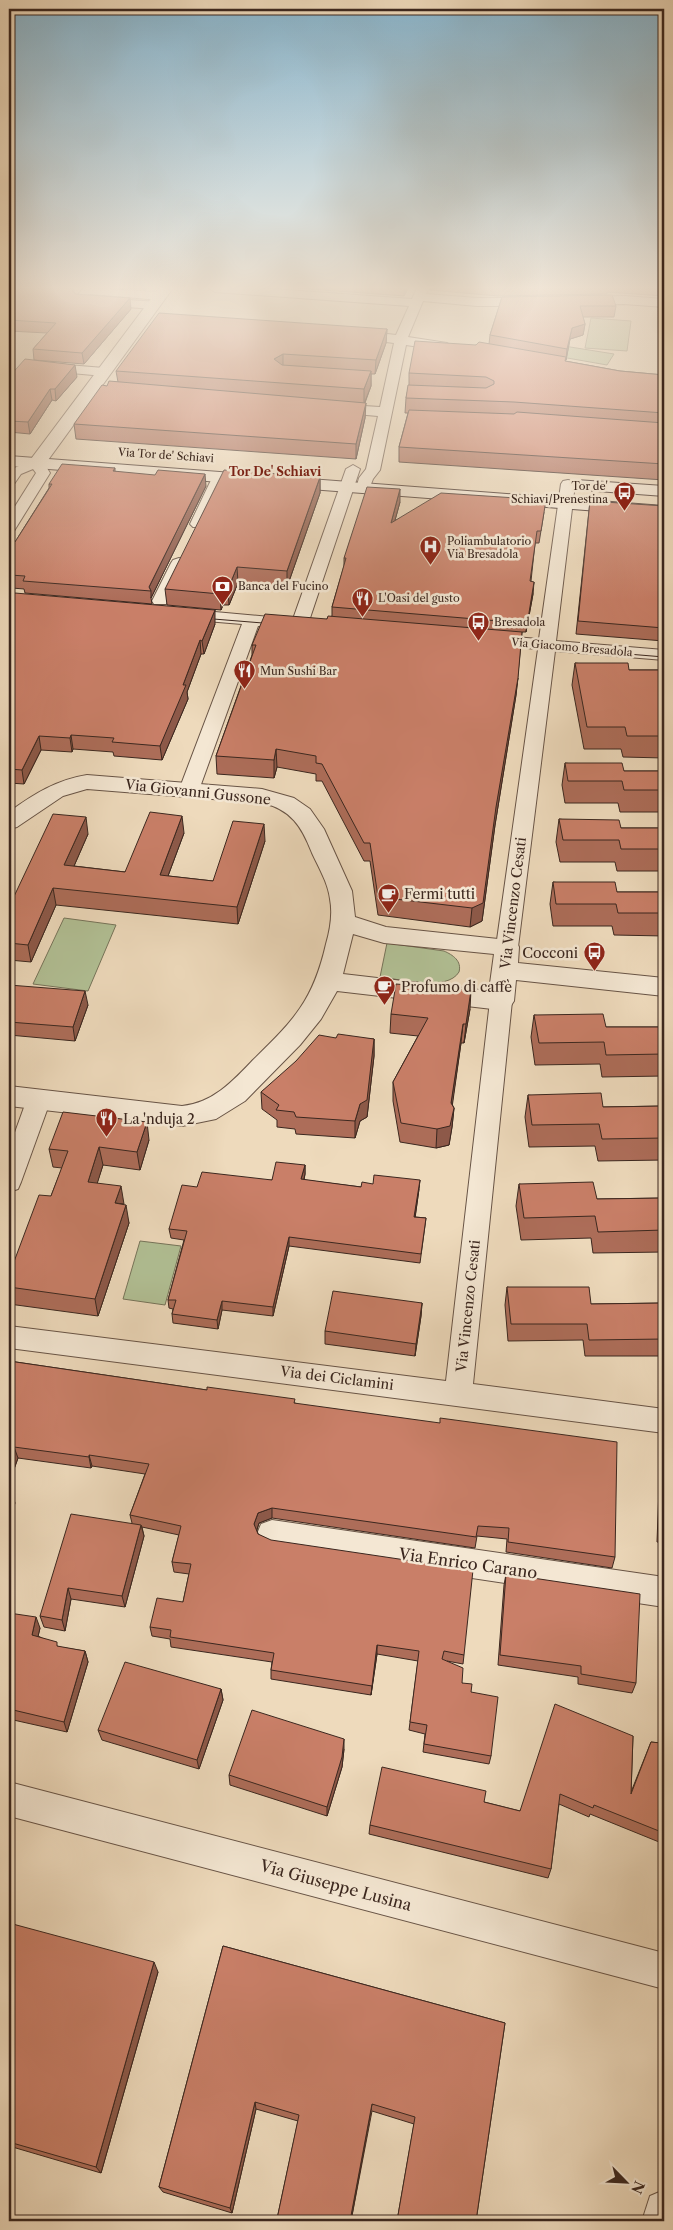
<svg xmlns="http://www.w3.org/2000/svg" width="673" height="2230" viewBox="0 0 673 2230" font-family="'Libre Caslon Text',serif">
<style>
.green{fill:#b2c196;stroke:#76745a}
.lines{fill:none;stroke-linecap:round;stroke-linejoin:round}
.minor-casing{stroke:#685446;stroke-width:2}
.tertiary-casing{stroke:#685446;stroke-width:2}
.secondary-casing{stroke:#3b271f;stroke-width:2}
.minor{fill:#f4e7d3;fill-rule:evenodd}
.tertiary{fill:#f4e7d3;fill-rule:evenodd}
.secondary{fill:#f4e7d3;fill-rule:evenodd}
.tram{stroke:#3b271f;stroke-width:1}
.wall{fill:#ad6d59;stroke:#3b271f}
.shaded-wall{fill:#8d5949;stroke:#3b271f}
.building{fill:#c97f68;stroke:#3b271f}
.labels{text-anchor:middle;stroke-width:5;stroke-linejoin:round;paint-order:stroke}
.far-street-label{font-size:11px;fill:#3b271f;stroke:#f4e7d3}
.far-poi-label{font-size:11px;fill:#3b271f;stroke:#f4e7d3;text-anchor:start}
.far-neighbourhood-label{font-size:12px;font-weight:bold;fill:#7a1f14;stroke:#f4e7d3}
.street-label{font-size:14px;fill:#3b271f;stroke:#f4e7d3}
.poi-label{font-size:14px;fill:#3b271f;stroke:#f4e7d3;text-anchor:start}
.near-street-label{font-size:16px;fill:#3b271f;stroke:#f4e7d3}
</style>
<rect width="100%" height="100%" fill="#eedabc"/>
<filter id="stains"><feTurbulence type="fractalNoise" baseFrequency=".004" numOctaves="4"/><feColorMatrix values="0 0 0 0 .2 0 0 0 0 .09 0 0 0 0 .02 0 0 0 .5 -.17"/></filter>
<radialGradient id="worn" r=".72"><stop offset=".6" stop-color="#630" stop-opacity="0"/><stop offset="1" stop-color="#630" stop-opacity=".3"/></radialGradient>
<g class="green">
<polygon points="591,318 631,321 627,351 585,348"/>
<polygon points="564,346 614,354 607,365 556,356"/>
<polygon points="64,918 116,925 88,991 33,984"/>
<path d="M387,943L444,951C453,955 462,961 459,972C447,992 400,979 380,977Z"/>
<polygon points="140,1241 181,1246 165,1305 123,1299"/>
</g>
<g class="lines">
<defs>
<g id="minor">
<polygon points="83,288 160,292 166,296 160,300 90,294 88,297 157,302 159,305 157,308 153,309 76,303 74,300"/>
<polygon points="209,288 259,288 412,299 417,288 429,288 426,294 477,298 531,298 537,302 531,306 477,306 423,301 408,337 447,343 453,347 447,351 406,345 380,470 373,479 368,492 358,492 356,489 359,478 366,469 378,416 332,412 325,408 332,404 380,407 394,343 354,338 348,334 354,330 396,335 409,306 215,292"/>
<polygon points="624,296 664,299 664,307 624,304 582,305 576,301 582,297"/>
<polygon points="43,363 104,368 111,372 104,376 38,370 36,367 38,364"/>
<polygon points="37,459 42,460 50,473 14,531 9,533 9,516 36,473 33,469 21,474 14,484 9,485 9,470"/>
<polygon points="353,465 360,469 308,624 306,628 300,629 258,626 199,790 196,794 189,796 182,794 179,790 242,624 182,619 176,618 174,614 176,610 182,609 293,619 346,469"/>
<polygon points="219,474 224,475 226,478 206,524 203,527 193,527 190,524 212,478 214,475"/>
<polygon points="568,480 573,481 575,484 556,641 664,650 664,660 555,651 518,947 515,952 507,954 499,952 496,947 538,649 489,645 483,644 481,640 483,636 489,635 539,639 561,484 563,481"/>
<polygon points="179,558 185,560 187,563 168,601 166,604 154,604 152,601 171,563 173,560"/>
<polygon points="501,993 509,996 512,1001 473,1384 664,1409 664,1433 9,1348 9,1326 446,1381 490,1001 493,996"/>
<polygon points="39,1090 47,1093 51,1099 21,1182 18,1189 9,1192 9,1149 27,1099 31,1093"/>
<polygon points="272,1520 664,1577 664,1607 272,1548 261,1544 257,1534 261,1524"/>
<polygon points="9,1782 664,1953 664,1989 9,1816"/>
<polygon points="664,2190 664,2221 642,2221 650,2196"/>
</g>
<g id="tertiary">
<polygon points="159,288 173,288 43,467 31,467 29,463 31,459"/>
<path d="M87,775L262,789L294,798L310,809L324,829L352,891L355,917L386,927L516,941L519,947L518,963L664,978V996L516,980L514,1001L510,1007L501,1010L337,991L321,1019L300,1045L245,1101L216,1119L182,1126L9,1106V1086L182,1106C213,1103 233,1081 253,1060C294,1020 313,1001 326,944C330,930 333,914 330,899C328,883 319,868 312,853C302,827 291,809 262,803L87,789L63,796L17,827L9,829V812C34,794 56,780 87,775ZM353,934L384,943L494,954L489,991L343,974Z"/>
</g>
<g id="secondary">
<polygon points="9,456 664,506 664,516 9,466"/>
<polygon points="576,480 664,486 664,496 570,489 567,485 570,481"/>
</g>
</defs>
<use href="#minor" class="minor-casing"/>
<use href="#tertiary" class="tertiary-casing"/>
<use href="#secondary" class="secondary-casing"/>
<use href="#minor" class="minor"/>
<use href="#tertiary" class="tertiary"/>
<use href="#secondary" class="secondary"/>
<g class="tram">
<polyline points="9,598 27,599"/>
<polyline points="201,618 275,624"/>
<polyline points="507,644 664,657"/>
</g>
</g>
<g class="wall">
<polygon points="9,288 73,288 75,294 131,309 84,364 34,360 33,349 47,333 9,331"/>
<polygon points="113,288 149,288 147,289"/>
<polygon points="297,288 408,288 404,296"/>
<polygon points="430,288 664,288 664,296 607,292 607,294 498,296 430,290"/>
<polygon points="502,297 616,306 614,317 583,317 585,324 583,335 570,339 566,360 565,360 565,361 620,371 664,375 664,480 399,462 399,447 408,413 405,413 406,398 409,385 409,373 476,345 489,344 490,335"/>
<polygon points="387,329 386,343 375,374 371,374 371,386 365,403 365,418 356,459 76,439 74,424 118,382 116,371"/>
<polygon points="9,377 77,377 56,401 52,400 30,434 9,432"/>
<polygon points="115,468 115,472 206,486 151,598 152,604 25,593 24,589 12,588 11,582 9,582 9,545 15,542 49,488 49,484"/>
<polygon points="320,477 320,493 287,587 238,583 229,605 223,605 221,610 167,605 165,589"/>
<polygon points="590,501 664,506 664,641 576,634"/>
<polygon points="400,502 395,520 544,512 539,543 535,543 531,581 533,594 526,632 522,632 516,695 495,825 482,921 470,927 378,915 370,861 364,861 322,781 316,781 316,774 277,767 274,778 217,774 216,756 252,655 252,645 327,619 332,616 332,607 344,566 344,558"/>
<polygon points="9,604 215,624 204,654 201,654 187,692 188,699 162,760 114,756 113,752 73,749 72,752 41,750 24,784 9,783"/>
<polygon points="575,663 629,670 664,670 664,758 623,757 621,749 584,749 572,685"/>
<polygon points="565,763 624,771 664,771 664,812 620,812 618,803 565,803 562,785"/>
<polygon points="559,819 621,828 664,828 664,871 617,871 615,862 560,862 556,842"/>
<polygon points="184,833 168,876 213,881 265,841 238,924 56,905 31,962 9,960 9,907 88,834 74,866 125,872"/>
<polygon points="553,882 617,892 664,892 664,936 614,935 612,926 553,926 550,904"/>
<polygon points="9,985 88,1005 75,1041 9,1035"/>
<polygon points="470,1009 464,1043 461,1043 452,1104 454,1108 452,1127 449,1145 436,1148 400,1142 393,1101 393,1082 418,1036 390,1033 391,1014"/>
<polygon points="534,1015 606,1027 664,1027 664,1076 602,1077 600,1064 535,1065 531,1037"/>
<polygon points="336,1038 374,1039 374,1056 367,1117 360,1121 355,1138 296,1134 295,1129 277,1127 277,1120 262,1109 261,1092"/>
<polygon points="528,1095 603,1107 664,1106 664,1160 598,1161 595,1146 529,1147 525,1117"/>
<polygon points="149,1140 140,1170 103,1165 97,1183 123,1204 129,1223 98,1316 9,1304 9,1275 51,1196 62,1168 53,1167 49,1149"/>
<polygon points="305,1165 305,1174 304,1180 361,1187 419,1189 415,1217 426,1218 420,1263 289,1246 273,1316 222,1310 218,1329 173,1323 172,1314 173,1309 169,1308 168,1300 184,1240 171,1238 169,1229 197,1187 272,1180"/>
<polygon points="519,1184 597,1199 664,1198 664,1252 593,1253 591,1238 521,1240 516,1206"/>
<polygon points="507,1287 591,1304 664,1303 664,1356 585,1356 583,1340 508,1341 505,1305"/>
<polygon points="422,1303 421,1316 415,1356 325,1344 325,1331"/>
<polygon points="9,1361 295,1403 615,1557 612,1568 506,1552 507,1539 477,1536 475,1548 272,1518 259,1523 257,1530 258,1534 464,1655 463,1664 447,1661 462,1683 471,1692 491,1756 489,1764 423,1752 425,1734 409,1730 418,1661 377,1654 371,1695 271,1679 271,1670 272,1662 171,1647 170,1639 152,1636 150,1627 183,1602 189,1574 174,1572 172,1562 179,1535 142,1527 144,1536 125,1607 71,1599 65,1631 44,1627 40,1616 132,1523 130,1515 145,1474 92,1466 91,1468 18,1458 9,1483"/>
<polygon points="664,1449 664,1543 657,1542 660,1461"/>
<polygon points="506,1574 636,1683 632,1693 578,1684 578,1677 498,1665 504,1585"/>
<polygon points="9,1613 40,1628 38,1636 59,1647 85,1651 88,1662 67,1732 9,1719"/>
<polygon points="221,1689 223,1700 199,1769 102,1740 98,1730"/>
<polygon points="633,1736 631,1792 651,1742 659,1743 661,1739 664,1740 664,1844 590,1814 589,1817 559,1804 551,1869 548,1878 369,1834 370,1825 484,1802 520,1811"/>
<polygon points="344,1749 342,1767 327,1816 230,1785 229,1775"/>
<polygon points="9,1923 158,1972 101,2173 9,2146"/>
<polygon points="223,1946 505,2023 476,2221 397,2221 414,2124 372,2111 351,2221 278,2221 277,2219 298,2121 256,2109 232,2213 163,2192 159,2187"/>
</g>
<g class="shaded-wall">
<polygon points="405,288 408,288 404,296"/>
<polygon points="130,298 131,309 84,364 82,353"/>
<polygon points="585,324 583,335 570,339 566,360 567,349 572,328"/>
<polygon points="387,329 386,343 375,374 376,360"/>
<polygon points="283,354 283,368 274,359"/>
<polygon points="75,365 77,377 56,401 55,389"/>
<polygon points="371,371 371,386 364,404 364,389"/>
<polygon points="50,389 52,400 30,434 28,422"/>
<polygon points="366,403 365,418 356,459 356,444"/>
<polygon points="205,474 206,486 151,598 151,591 149,587"/>
<polygon points="320,477 320,493 287,587 287,571"/>
<polygon points="400,489 400,502 391,535 391,523"/>
<polygon points="237,567 238,583 229,605 228,589"/>
<polygon points="534,582 533,594 526,632 528,619"/>
<polygon points="222,589 223,605 221,610 220,594"/>
<polygon points="215,610 215,624 204,654 202,641"/>
<polygon points="200,640 201,654 187,692 188,699 162,760 160,746"/>
<polygon points="518,678 516,695 495,825 482,921 470,927 472,908"/>
<polygon points="71,735 73,749 72,752 70,738"/>
<polygon points="39,736 41,750 24,784 22,770"/>
<polygon points="276,749 277,767 274,778 274,760"/>
<polygon points="182,816 184,833 162,892 160,875"/>
<polygon points="86,817 88,834 67,882 64,865"/>
<polygon points="264,824 265,841 238,924 237,907"/>
<polygon points="53,888 56,905 31,962 28,945"/>
<polygon points="471,990 470,1009 464,1043 466,1024"/>
<polygon points="85,991 88,1005 75,1041 73,1027"/>
<polygon points="463,1024 461,1043 450,1122 451,1103"/>
<polygon points="374,1039 374,1056 367,1117 360,1121 355,1138 355,1121 360,1104"/>
<polygon points="454,1108 452,1127 449,1145 436,1148 437,1129"/>
<polygon points="147,1122 149,1140 140,1170 137,1152"/>
<polygon points="99,1147 103,1165 92,1200 88,1182"/>
<polygon points="305,1165 305,1174 302,1188 301,1179"/>
<polygon points="420,1180 419,1189 414,1226 414,1217"/>
<polygon points="121,1186 124,1204 115,1203"/>
<polygon points="126,1205 129,1223 98,1316 95,1299"/>
<polygon points="289,1237 289,1246 273,1316 273,1307"/>
<polygon points="222,1301 222,1310 218,1329 217,1320"/>
<polygon points="422,1303 421,1316 415,1356 416,1344"/>
<polygon points="14,1447 18,1458 9,1483 9,1462"/>
<polygon points="89,1455 92,1466 91,1468 89,1457"/>
<polygon points="12,1493 15,1503 9,1523 9,1502"/>
<polygon points="272,1508 272,1518 259,1523 255,1535 254,1524 258,1513"/>
<polygon points="141,1525 144,1536 125,1607 122,1596"/>
<polygon points="68,1588 71,1599 65,1631 62,1620"/>
<polygon points="36,1617 40,1628 36,1645 32,1635"/>
<polygon points="377,1645 377,1654 371,1695 372,1686"/>
<polygon points="85,1651 88,1662 67,1732 64,1722"/>
<polygon points="221,1689 223,1700 199,1769 197,1760"/>
<polygon points="344,1739 344,1749 342,1767 327,1816 327,1807"/>
<polygon points="154,1962 158,1972 101,2173 96,2167"/>
<polygon points="255,2102 256,2109 232,2213 230,2208"/>
<polygon points="372,2104 351,2221 350,2221"/>
</g>
<g class="building">
<polygon points="9,288 72,288 71,289 75,294 130,298 82,353 33,349 56,323 9,320"/>
<polygon points="612,295 616,306 580,306 585,324 572,328 567,349 490,335 502,297"/>
<polygon points="159,313 387,329 376,360 283,354 274,359 282,365 371,371 364,389 116,371"/>
<polygon points="415,341 476,345 479,342 566,357 565,361 620,371 664,375 664,413 514,402 406,398 408,385 486,388 494,384 494,381 486,377 409,373"/>
<polygon points="25,359 75,365 55,389 50,389 28,422 9,421 9,377"/>
<polygon points="109,381 366,403 356,444 74,424 102,385 107,386"/>
<polygon points="409,410 514,414 517,412 664,423 664,464 399,447"/>
<polygon points="62,464 115,468 113,471 155,475 158,470 205,474 149,587 151,591 23,581 25,576 10,575 13,570 9,569 9,545 11,541 15,542 52,484 49,484"/>
<polygon points="224,470 320,477 287,571 237,567 228,589 222,589 220,594 165,589"/>
<polygon points="367,487 400,489 391,523 441,493 546,500 541,531 537,531 530,581 534,582 528,619 523,619 523,623 332,607 346,558 344,558"/>
<polygon points="590,501 664,506 664,628 578,621"/>
<polygon points="15,593 215,610 202,641 200,640 183,685 186,685 160,746 112,742 114,738 71,735 70,738 39,736 22,770 9,769 9,604"/>
<polygon points="265,614 327,619 328,616 522,632 518,678 496,807 483,903 472,908 378,897 370,843 364,843 322,764 316,763 316,756 276,749 274,760 216,756 256,645 252,645"/>
<polygon points="575,663 628,663 629,670 664,670 664,736 627,736 625,727 587,727"/>
<polygon points="565,763 622,763 624,771 664,771 664,790 624,790 622,781 568,781"/>
<polygon points="150,812 182,816 160,875 213,881 233,821 264,824 237,907 53,888 28,945 9,943 9,907 53,814 86,817 64,865 125,872"/>
<polygon points="559,819 619,820 621,828 664,828 664,849 621,849 619,840 563,840"/>
<polygon points="553,882 615,882 617,892 664,892 664,913 618,913 616,904 556,904"/>
<polygon points="396,984 471,990 466,1024 463,1024 451,1103 454,1108 450,1126 437,1129 401,1123 393,1082 428,1018 391,1014"/>
<polygon points="9,985 85,991 73,1027 9,1022"/>
<polygon points="603,1014 606,1027 664,1027 664,1054 606,1055 604,1042 539,1043 534,1015"/>
<polygon points="338,1034 374,1039 367,1100 360,1104 355,1121 296,1117 294,1112 276,1110 279,1105 261,1092 296,1061 319,1035 336,1038"/>
<polygon points="601,1093 603,1107 664,1106 664,1138 602,1139 599,1124 532,1125 528,1095"/>
<polygon points="63,1112 147,1122 137,1152 99,1147 88,1182 121,1186 115,1203 126,1205 95,1299 9,1287 9,1275 39,1195 51,1196 68,1151 49,1149"/>
<polygon points="276,1162 305,1165 301,1179 361,1187 362,1182 373,1184 374,1175 420,1180 414,1217 426,1218 421,1254 289,1237 273,1307 222,1301 217,1320 172,1314 176,1300 168,1300 187,1231 169,1229 182,1185 197,1187 202,1172 272,1180"/>
<polygon points="593,1182 597,1199 664,1198 664,1230 598,1232 595,1216 524,1218 519,1184"/>
<polygon points="507,1287 589,1287 591,1304 664,1303 664,1339 589,1340 587,1324 511,1324"/>
<polygon points="333,1291 422,1303 416,1344 325,1331"/>
<polygon points="9,1361 207,1390 207,1387 295,1399 294,1403 440,1423 440,1418 617,1442 615,1557 508,1542 509,1528 478,1526 476,1537 272,1508 258,1513 254,1524 258,1534 271,1540 473,1570 464,1655 444,1651 442,1659 463,1668 462,1683 472,1684 471,1692 498,1697 491,1756 424,1744 427,1725 410,1722 419,1651 377,1645 372,1686 271,1670 274,1653 170,1637 171,1630 150,1627 157,1598 183,1602 191,1564 172,1562 181,1526 130,1515 149,1464 89,1455 89,1457 14,1447 9,1462"/>
<polygon points="664,1450 664,1531 661,1531"/>
<polygon points="9,1493 12,1493 9,1502"/>
<polygon points="71,1514 141,1525 122,1596 68,1588 62,1620 40,1616"/>
<polygon points="506,1574 640,1594 636,1683 581,1674 581,1666 500,1655"/>
<polygon points="9,1613 36,1617 32,1635 57,1642 57,1646 85,1651 64,1722 9,1709"/>
<polygon points="125,1662 221,1689 197,1760 98,1730"/>
<polygon points="555,1704 633,1736 631,1794 651,1742 661,1743 661,1739 664,1740 664,1833 594,1805 593,1808 560,1794 551,1869 370,1825 382,1767 486,1791 484,1802 520,1811"/>
<polygon points="252,1710 344,1739 342,1757 327,1807 229,1775"/>
<polygon points="9,1923 154,1962 96,2167 9,2142"/>
<polygon points="223,1946 505,2023 476,2221 397,2221 415,2117 372,2104 350,2221 286,2221 277,2219 299,2115 255,2102 230,2208 159,2187"/>
</g>
<linearGradient id="sky" x2="0" y2="1"><stop stop-color="#88b7d1"/><stop offset="0.48" stop-color="#f7eee1"/><stop offset="1" stop-color="#f7eee1" stop-opacity="0"/></linearGradient>
<rect width="673" height="600" fill="url(#sky)"/>
<defs>
<symbol id="bus-pin" viewBox="-11 -11 22 30"><path d="M0 17L-7.5 6A9.5 9.5 0 1 1 7.5 6Z" fill="#8f2418" stroke="#f4e7d3"/><path d="M-5-6H5V4H4V6H2V4H-2V6H-4V4H-5ZM-3.5-4V0h7V-4ZM-3.5 1.2v1.5H-2V1.2ZM2 1.2v1.5H3.5V1.2Z" fill="#fff"/></symbol>
<symbol id="hospital-pin" viewBox="-11 -11 22 30"><path d="M0 17L-7.5 6A9.5 9.5 0 1 1 7.5 6Z" fill="#8f2418" stroke="#f4e7d3"/><path d="M-5-5h3v3.5h4V-5h3V5h-3V1.5h-4V5h-3Z" fill="#fff"/></symbol>
<symbol id="bank-pin" viewBox="-11 -11 22 30"><path d="M0 17L-7.5 6A9.5 9.5 0 1 1 7.5 6Z" fill="#8f2418" stroke="#f4e7d3"/><path d="M-6-4H6V4H-6ZM0-2.3a2.3 2.3 0 1 0 0 4.6a2.3 2.3 0 1 0 0-4.6Z" fill="#fff"/></symbol>
<symbol id="restaurant-pin" viewBox="-11 -11 22 30"><path d="M0 17L-7.5 6A9.5 9.5 0 1 1 7.5 6Z" fill="#8f2418" stroke="#f4e7d3"/><path d="M-5-6h1v4h1v-4h1v4h1v-4h1v5L-1.5 .5V6h-2V.5L-5-1ZM5-6V6H3V1.5H1.5Q1.5-4 5-6Z" fill="#fff"/></symbol>
<symbol id="cafe-pin" viewBox="-11 -11 22 30"><path d="M0 17L-7.5 6A9.5 9.5 0 1 1 7.5 6Z" fill="#8f2418" stroke="#f4e7d3"/><path d="M-5.5-4.5H6V0H3Q3 3.5 0 3.5H-2.5Q-5.5 3.5-5.5 0ZM3-3.2v2h1.7v-2ZM-6 4.5H4V6H-6Z" fill="#fff"/></symbol>
</defs>
<g fill-rule="evenodd">
<use href="#bus-pin" x="612" y="480" width="25" height="34"/>
<use href="#hospital-pin" x="418" y="534" width="25" height="34"/>
<use href="#bank-pin" x="210" y="574" width="25" height="34"/>
<use href="#restaurant-pin" x="350" y="586" width="25" height="34"/>
<use href="#bus-pin" x="466" y="610" width="25" height="34"/>
<use href="#restaurant-pin" x="232" y="658" width="25" height="34"/>
<use href="#cafe-pin" x="376" y="882" width="25" height="34"/>
<use href="#bus-pin" x="582" y="940" width="25" height="34"/>
<use href="#cafe-pin" x="372" y="974" width="25" height="34"/>
<use href="#restaurant-pin" x="94" y="1106" width="25" height="34"/>
</g>
<g class="labels">
<g class="far-street-label">
<text transform="translate(166 455) rotate(4)" y="4">Via Tor de' Schiavi</text>
<text transform="translate(572 647) rotate(5)" y="4">Via Giacomo Bresadola</text>
</g>
<g class="far-poi-label">
<text x="608" y="490" text-anchor="end">Tor de'<tspan x="608" dy="13">Schiavi/Prenestina</tspan></text>
<text x="447" y="545">Poliambulatorio<tspan x="447" dy="13">Via Bresadola</tspan></text>
<text x="238" y="590">Banca del Fucino</text>
<text x="378" y="602">L'Oasi del gusto</text>
<text x="494" y="626">Bresadola</text>
<text x="260" y="675">Mun Sushi Bar</text>
</g>
<g class="far-neighbourhood-label">
<text x="275" y="476">Tor De' Schiavi</text>
</g>
<g class="street-label">
<text transform="translate(198 792) rotate(6)" y="5">Via Giovanni Gussone</text>
<text transform="translate(513 903) rotate(-83)" y="5">Via Vincenzo Cesati</text>
<text transform="translate(468 1306) rotate(-84)" y="5">Via Vincenzo Cesati</text>
<text transform="translate(337 1378) rotate(7)" y="5">Via dei Ciclamini</text>
</g>
<g class="poi-label">
<text x="404" y="899">Fermi tutti</text>
<text x="578" y="958" text-anchor="end">Cocconi</text>
<text x="401" y="992">Profumo di caffè</text>
<text x="123" y="1124">La 'nduja 2</text>
</g>
<g class="near-street-label">
<text transform="translate(468 1563) rotate(8)" y="6">Via Enrico Carano</text>
<text transform="translate(336 1885) rotate(15)" y="6">Via Giuseppe Lusina</text>
</g>
</g>
<rect width="673" height="2230" fill="none" stroke="#eedabc" stroke-width="30"/>
<rect x="10" y="10" width="653" height="2210" fill="none" stroke="#3b271f" stroke-width="2.5"/>
<rect x="15" y="15" width="643" height="2200" fill="none" stroke="#3b271f"/>
<g transform="translate(626 2182) rotate(114)" stroke="#f4e7d3" stroke-width="4" paint-order="stroke">
<path d="M0-4L9 19L0 12L-9 19Z" fill="#3b271f"/>
<text y="-8" font-size="14" font-weight="bold" text-anchor="middle" fill="#3b271f">N</text>
</g>
<rect width="100%" height="100%" filter="url(#stains)"/>
<rect width="100%" height="100%" fill="url(#worn)"/>
</svg>
